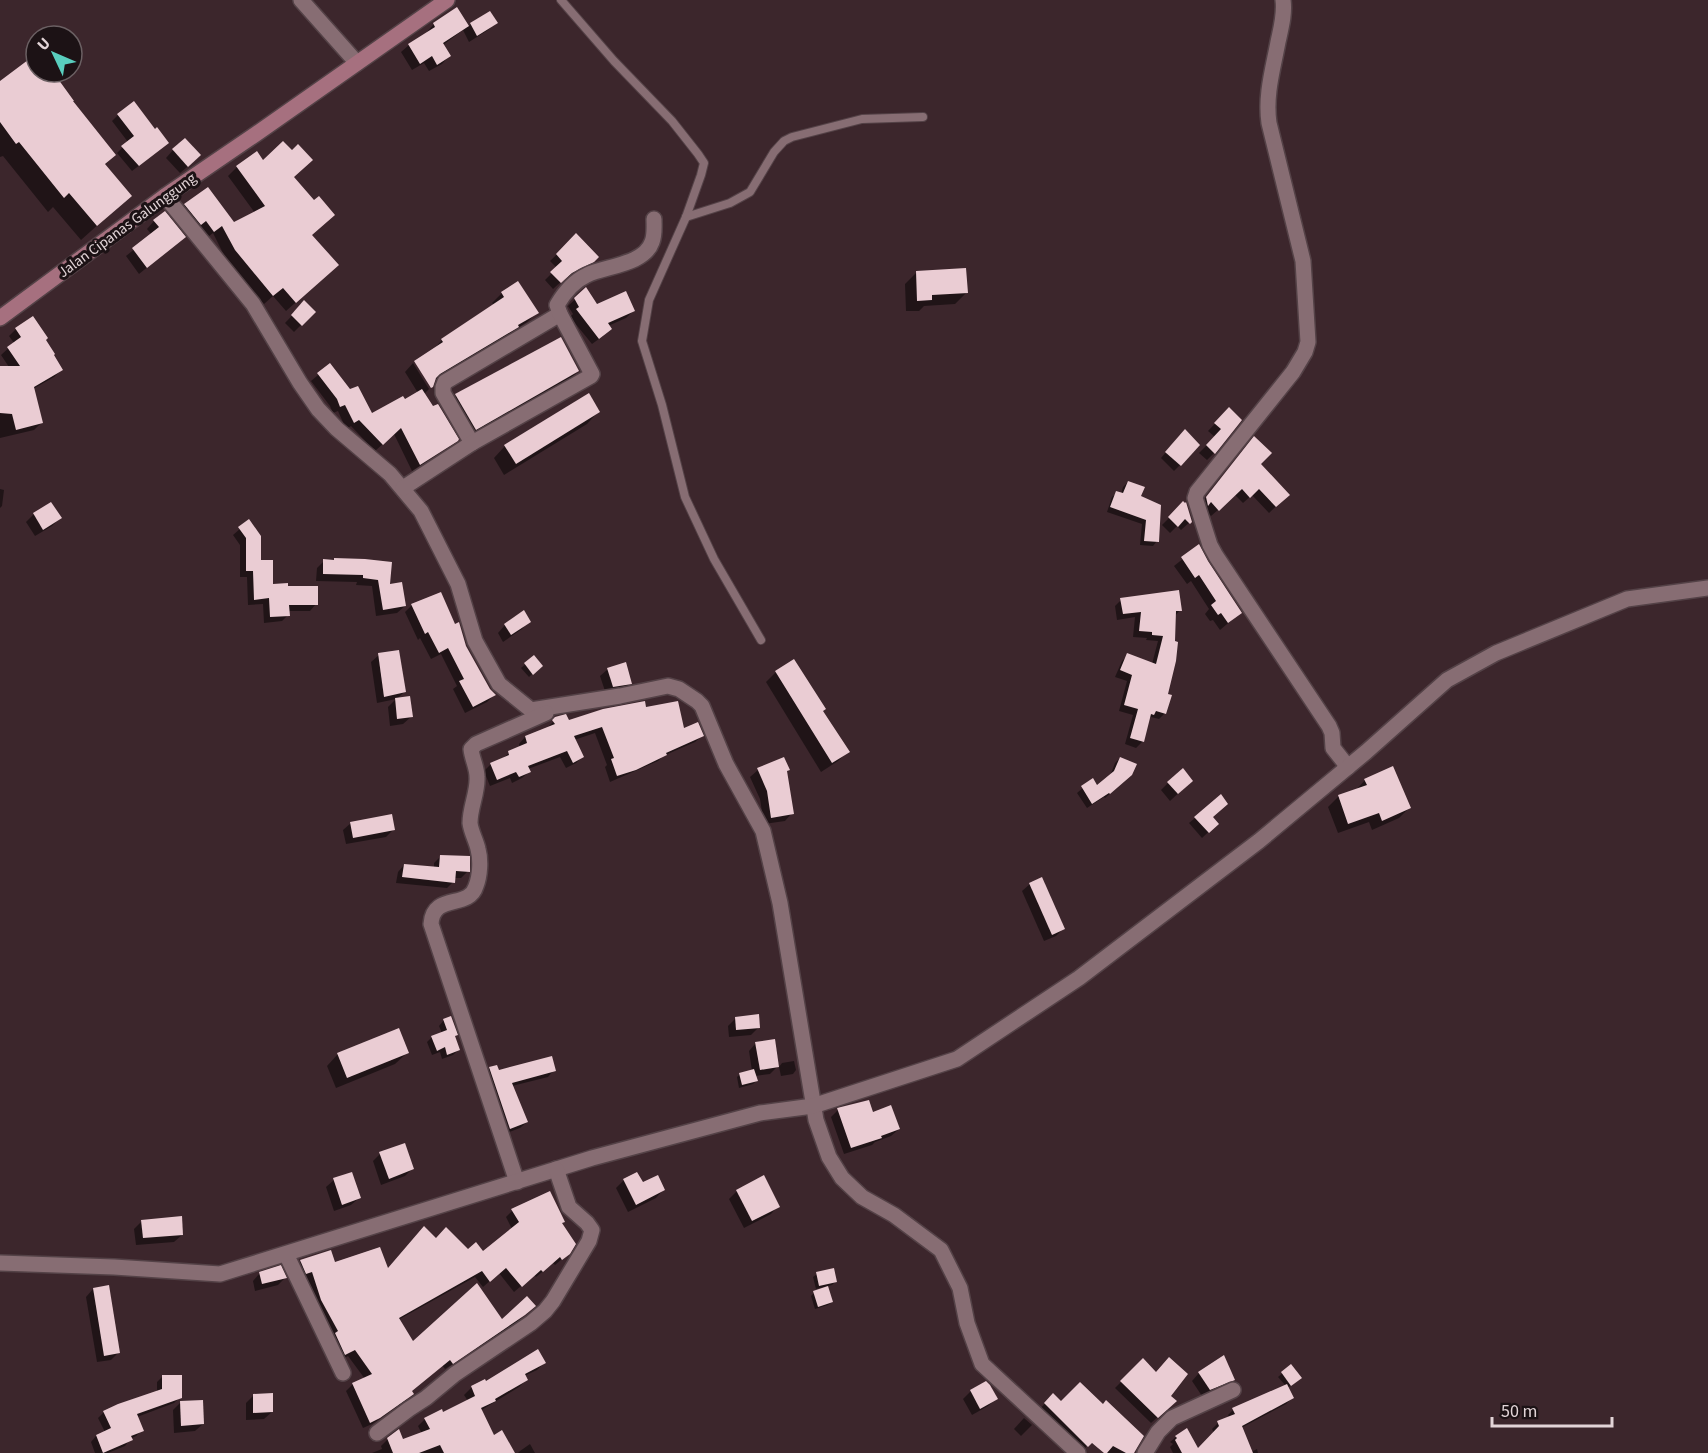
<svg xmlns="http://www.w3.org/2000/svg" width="1708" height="1453" viewBox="0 0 1708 1453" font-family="'Source Sans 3',sans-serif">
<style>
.shadow{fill:#0007}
.building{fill:#eaccd3}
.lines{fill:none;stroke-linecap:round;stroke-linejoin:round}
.lane-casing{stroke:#544247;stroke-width:10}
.street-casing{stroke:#544247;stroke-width:18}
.secondary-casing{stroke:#544247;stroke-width:18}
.lane{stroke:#876d73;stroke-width:8}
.street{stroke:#876d73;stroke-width:15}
.secondary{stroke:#a6707f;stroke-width:15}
.labels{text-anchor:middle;stroke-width:6;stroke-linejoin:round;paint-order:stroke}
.street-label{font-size:15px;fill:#e2d4d7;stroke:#1c1215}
</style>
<rect width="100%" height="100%" fill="#3c262c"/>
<g class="shadow">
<polygon points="456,9 468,27 471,24 496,23 488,30 469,42 463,30 443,45 449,56 442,64 429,71 424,63 412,70 401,52 409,45 427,33 427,32 434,24"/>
<polygon points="36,56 36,72 51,72 114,155 104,166 130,196 81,240 53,207 48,212 3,156 0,157 0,83"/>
<polygon points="118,115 155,131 161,149 132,171 117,153 128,142 112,121"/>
<polygon points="173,150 192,163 180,173 166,158"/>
<polygon points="256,153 263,162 292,178 310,236 328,274 286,311 273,296 264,304 226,259 213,233 204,240 177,214 185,205 233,224 255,213 228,176 237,167"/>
<polygon points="154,221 176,244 139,274 126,256 152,235 147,229"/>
<polygon points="576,236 597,257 586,268 564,279 553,289 545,280 557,268 550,261"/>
<polygon points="916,273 967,292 955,304 924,306 919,311 906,311 905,284"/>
<polygon points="586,289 596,306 633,311 626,318 608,326 603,336 592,344 570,317 573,314 568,306"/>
<polygon points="502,293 537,313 527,322 513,331 507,337 434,380 416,362 414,362 433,350 442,340 494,305 492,303"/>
<polygon points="304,303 314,312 294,332 285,323"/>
<polygon points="16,329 61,370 54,377 33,389 41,423 34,430 0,438 0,367 9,367 1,355 14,343 9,336"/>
<polygon points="413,363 429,389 424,394 450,446 412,471 394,434 375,451 351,426 346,429 338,411 333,413 330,406 311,381 330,365 371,415 405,401 418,393 405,372"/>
<polygon points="578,371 566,383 464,440 444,407 456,396"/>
<polygon points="1229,409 1214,453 1207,460 1199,453 1215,437 1208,431"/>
<polygon points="598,412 587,424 504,475 494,458 505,446"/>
<polygon points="1179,437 1180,465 1174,471 1161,458"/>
<polygon points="1248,445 1259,464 1288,495 1269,513 1252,495 1243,503 1235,495 1211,516 1204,508 1199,506"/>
<polygon points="1128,482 1140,497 1157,541 1153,546 1140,545 1142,524 1107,512 1112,497 1117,493 1121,494 1123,487"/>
<polygon points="0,489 4,490 2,506 0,508"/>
<polygon points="51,504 60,518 52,526 35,536 26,522 34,514"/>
<polygon points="1183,504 1191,521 1181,530 1177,526 1170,533 1162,525"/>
<polygon points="249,521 260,562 271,586 287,587 316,604 310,611 288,611 288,615 282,621 264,623 263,604 248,605 247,577 240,577 240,545 233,535"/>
<polygon points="1199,546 1207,562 1240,613 1220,630 1213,620 1210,621 1205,614 1209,609 1191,581 1187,584 1174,566"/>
<polygon points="365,560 405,606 397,613 376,616 372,586 356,585 357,582 316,581 317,568 324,561"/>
<polygon points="1121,600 1180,610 1175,616 1165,713 1159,719 1151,717 1149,719 1143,741 1136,748 1125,744 1133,715 1119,711 1127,681 1115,677 1122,661 1128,655 1152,664 1158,641 1146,640 1147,638 1133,637 1135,617 1117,620 1115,606"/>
<polygon points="412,605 465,646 489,690 494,695 487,702 465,713 453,689 457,686 441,654 431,659 420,638 418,640 405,612"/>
<polygon points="529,621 522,629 503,642 498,633 505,625"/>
<polygon points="379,655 404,692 396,700 411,717 403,724 390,726 388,707 396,699 377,703 371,662"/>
<polygon points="534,657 541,666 529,677 521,668"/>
<polygon points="608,669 630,683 623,691 606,694 600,676"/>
<polygon points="776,672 822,711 848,751 838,761 821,772 766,682"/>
<polygon points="645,709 682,730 702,736 695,742 663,756 658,761 610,782 605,767 607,765 595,733 574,740 583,756 576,763 566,768 560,757 528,769 529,772 522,778 512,783 510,778 490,786 484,771 491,764 502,759 509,753 520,748 519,744 525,737 546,729 558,717 569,722"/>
<polygon points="1120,758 1126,780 1105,798 1104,797 1087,808 1077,793 1092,780 1097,787 1110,776 1115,763"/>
<polygon points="784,759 792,813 785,821 764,824 760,799 750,777 758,770"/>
<polygon points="1365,780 1409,808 1399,818 1372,830 1369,822 1338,833 1328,807 1338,797 1355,791"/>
<polygon points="1168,783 1184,788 1170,801 1161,790"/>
<polygon points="1212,817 1217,824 1202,838 1189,823 1195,818"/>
<polygon points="351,823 393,830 386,837 346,844 343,830"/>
<polygon points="441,856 468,871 461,878 454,878 453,882 447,888 396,883 398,872 404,865 434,868 434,863"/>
<polygon points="1030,884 1063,929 1056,936 1044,941 1022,891"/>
<polygon points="736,1018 759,1027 751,1035 729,1037 728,1026"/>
<polygon points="444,1020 454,1037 458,1050 453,1055 442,1059 440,1052 432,1055 427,1042 432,1037 442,1033 439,1026"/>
<polygon points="756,1043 778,1066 770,1074 755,1076 756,1081 753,1084 739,1088 737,1077 740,1074 752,1071 749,1051"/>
<polygon points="407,1053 395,1064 336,1088 327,1066 338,1054"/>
<polygon points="794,1061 796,1070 793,1074 781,1076 779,1067 782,1063"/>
<polygon points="490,1068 498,1072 554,1070 548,1077 512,1086 527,1122 520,1128 504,1134 484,1075"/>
<polygon points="838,1110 872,1114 899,1129 891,1136 875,1142 872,1145 844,1154 831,1117"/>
<polygon points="380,1154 412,1169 405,1176 381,1185 373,1161"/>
<polygon points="637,1174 642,1184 663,1190 656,1198 628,1212 616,1188 624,1180"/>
<polygon points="764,1177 778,1206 771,1214 744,1228 729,1199 737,1191"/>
<polygon points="334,1180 359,1198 351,1205 334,1211 326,1187"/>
<polygon points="512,1211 561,1224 569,1253 555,1265 553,1263 536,1277 534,1275 514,1292 499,1273 483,1287 475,1277 398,1320 413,1344 501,1321 527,1312 517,1322 445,1369 442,1365 410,1391 412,1394 405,1401 372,1424 363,1428 346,1391 353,1384 365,1379 348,1356 339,1361 294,1268 301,1262 330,1252 334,1264 387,1270 436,1240 468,1251 483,1253 512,1229 506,1217"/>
<polygon points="142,1221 182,1235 174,1242 136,1245 134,1229"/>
<polygon points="260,1273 285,1278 278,1285 255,1291 253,1281"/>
<polygon points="817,1274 835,1282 832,1285 816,1289 813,1277"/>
<polygon points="93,1289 119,1352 111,1360 97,1362 86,1297"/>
<polygon points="814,1293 832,1302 828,1305 815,1309 811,1296"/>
<polygon points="1143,1360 1156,1373 1169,1396 1169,1407 1151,1423 1115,1388"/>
<polygon points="544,1363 537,1370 524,1376 526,1380 519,1387 480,1411 493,1437 513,1453 372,1453 382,1449 381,1446 388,1439 402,1441 422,1434 418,1426 425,1419 443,1414 468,1401 464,1395 471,1388 484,1381 485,1383"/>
<polygon points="1291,1366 1297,1381 1287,1388 1292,1398 1286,1404 1241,1428 1251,1452 1257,1449 1258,1453 1173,1453 1170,1447 1173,1444 1170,1442 1176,1437 1197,1450 1214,1433 1212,1429 1218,1423 1229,1418 1228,1415 1233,1410 1286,1386 1278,1377"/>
<polygon points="1199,1373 1233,1379 1226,1387 1202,1396 1192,1381"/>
<polygon points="163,1376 180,1397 174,1403 137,1417 142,1430 136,1436 130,1439 125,1446 108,1453 95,1453 91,1442 96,1436 105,1432 98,1418 104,1412 157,1392 157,1382"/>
<polygon points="971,1391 996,1399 988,1406 972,1415 963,1399"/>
<polygon points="254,1395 272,1412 264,1419 246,1420 246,1403"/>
<polygon points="1053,1395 1131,1453 1108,1453 1090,1442 1081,1453 1038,1411"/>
<polygon points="180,1403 203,1424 195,1431 174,1433 173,1410"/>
<polygon points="1024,1418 1032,1425 1021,1436 1014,1429"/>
<polygon points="530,1444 535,1453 518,1453 520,1451"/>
</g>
<g class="building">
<polygon points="457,7 469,26 443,43 451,56 437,65 432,56 420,64 408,44 435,27 433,23"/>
<polygon points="490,11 498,23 477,36 470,23"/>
<polygon points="36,54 36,72 53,72 74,101 73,101 116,155 105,164 132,196 97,226 69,193 64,198 19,142 16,144 0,122 0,81"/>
<polygon points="134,101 155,129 157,127 169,143 139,166 121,146 134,136 117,114"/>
<polygon points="185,138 201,155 188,167 172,149"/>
<polygon points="283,141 292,150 298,144 313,160 294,177 314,200 319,196 335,215 312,235 339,265 296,303 283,288 273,296 235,250 222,226 214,232 206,221 201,225 184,204 208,187 234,222 265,206 236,166 257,151 263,160"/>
<polygon points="165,211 186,237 147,268 132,248 159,227 153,220"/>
<polygon points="576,233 599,257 594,262 572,273 561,283 550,272 562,261 556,254"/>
<polygon points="966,268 968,293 932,295 932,300 917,301 916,271"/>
<polygon points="518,281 539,313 518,325 519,327 440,374 436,378 433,387 431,388 414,361 443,342 441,339 504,297 501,292"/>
<polygon points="586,287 597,304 626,291 635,311 608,323 612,329 599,339 576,309 579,307 574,298"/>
<polygon points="304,300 316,312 302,326 291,315"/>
<polygon points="33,316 48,338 46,340 55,354 54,355 63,370 34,387 43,423 16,430 12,414 0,413 0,366 20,366 7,347 21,337 15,328"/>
<polygon points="561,337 579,371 476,430 455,394"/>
<polygon points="330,363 350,389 358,386 372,413 403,396 405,399 422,389 433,406 438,404 459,439 458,441 420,465 401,428 383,445 359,420 354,423 345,405 340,407 337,399 317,373"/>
<polygon points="589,393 600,412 516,464 504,445"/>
<polygon points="1229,407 1242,420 1215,454 1206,445 1221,429 1214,423"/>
<polygon points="1185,429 1200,445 1181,466 1165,452"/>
<polygon points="1254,436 1272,453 1261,464 1290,495 1276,507 1259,489 1250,498 1242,489 1219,511 1211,502 1208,506 1206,497"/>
<polygon points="1128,481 1145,487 1141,496 1161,505 1159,542 1144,541 1146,520 1110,507 1116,491 1123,493"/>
<polygon points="1183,501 1185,503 1186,502 1192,522 1190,524 1185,519 1178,527 1168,517"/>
<polygon points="51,502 62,518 43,530 33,513"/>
<polygon points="249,519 261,536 261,560 273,560 273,584 288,583 288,586 318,586 318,605 289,605 290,616 270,617 269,598 254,600 253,571 246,571 246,538 238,527"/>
<polygon points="1199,544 1208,561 1242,613 1228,623 1221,613 1218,615 1211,605 1216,601 1199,575 1195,578 1181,557"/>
<polygon points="334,558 365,559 392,562 390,584 402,582 406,606 383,610 378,580 363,578 363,575 323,574 323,559 334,560"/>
<polygon points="1179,590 1182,611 1176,611 1175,641 1178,642 1176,661 1168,694 1172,695 1166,714 1156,711 1154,715 1151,714 1144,742 1130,738 1138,709 1124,705 1132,675 1120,670 1127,653 1156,664 1163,636 1152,635 1152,632 1139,631 1141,612 1123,614 1120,598"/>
<polygon points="441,592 455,624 459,622 466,646 490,689 496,695 473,707 459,681 464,679 448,648 439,653 428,632 425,634 411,604"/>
<polygon points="524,610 531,622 511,635 504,624"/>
<polygon points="399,650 406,692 384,697 378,653"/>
<polygon points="534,655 543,666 533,675 524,663"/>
<polygon points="794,659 826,709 823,711 850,752 832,763 775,671"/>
<polygon points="626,662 632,684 613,687 607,668"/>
<polygon points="410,696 413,717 397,719 395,698"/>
<polygon points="645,701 646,707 678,701 684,728 698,722 704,736 666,753 667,755 636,770 617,776 611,759 614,758 602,727 574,736 584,757 573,763 567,751 528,766 531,772 519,777 516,772 497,780 490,763 509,755 508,751 527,743 525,736 555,724 552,720 555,717 566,714 569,720 603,709"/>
<polygon points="784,757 790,770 787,771 794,814 771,818 767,791 757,768"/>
<polygon points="1120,757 1137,764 1132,775 1110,794 1109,793 1092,804 1081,786 1093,778 1097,785 1114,771"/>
<polygon points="1393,766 1411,808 1382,821 1379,813 1348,824 1338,795 1367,785 1364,779"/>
<polygon points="1183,768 1193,781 1178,794 1167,782"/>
<polygon points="1221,794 1228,804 1213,817 1219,824 1209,833 1194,817"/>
<polygon points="392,814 395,830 353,838 350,822"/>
<polygon points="440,855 470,856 470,872 456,871 455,883 402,877 404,864 439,867"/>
<polygon points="1042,877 1065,929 1052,935 1029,883"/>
<polygon points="759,1014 760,1028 736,1030 735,1017"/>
<polygon points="451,1016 458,1035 455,1036 460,1050 447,1055 445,1047 437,1051 431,1036 447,1030 443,1019"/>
<polygon points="399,1028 409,1053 347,1078 337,1053"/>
<polygon points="775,1039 779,1067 760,1070 755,1042"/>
<polygon points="552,1056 556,1071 512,1083 528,1122 510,1129 489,1067 497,1065 499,1070"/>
<polygon points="754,1069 758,1081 742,1085 739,1073"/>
<polygon points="869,1100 873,1112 891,1105 900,1129 881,1136 882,1138 851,1148 837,1108"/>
<polygon points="405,1143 414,1169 389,1179 379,1152"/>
<polygon points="352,1172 361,1198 342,1205 333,1178"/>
<polygon points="637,1172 643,1182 658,1175 665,1190 636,1205 623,1179"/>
<polygon points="764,1175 780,1207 752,1221 736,1190"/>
<polygon points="550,1191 565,1222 562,1223 576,1244 570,1254 562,1260 560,1257 543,1272 541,1270 522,1287 506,1268 490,1282 482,1271 399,1318 413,1341 477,1283 502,1319 527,1296 536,1306 525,1315 453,1364 450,1360 412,1391 414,1394 380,1418 370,1423 352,1383 372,1374 355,1350 345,1355 335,1333 338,1331 321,1300 312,1272 306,1274 300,1260 331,1250 335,1262 380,1247 388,1268 424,1226 436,1238 446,1227 468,1249 476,1242 483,1251 519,1222 511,1209"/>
<polygon points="182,1216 183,1235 143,1238 141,1220"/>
<polygon points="281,1265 287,1278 262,1284 259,1272"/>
<polygon points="834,1268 837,1282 819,1286 816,1272"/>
<polygon points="109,1285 120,1353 104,1356 93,1288"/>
<polygon points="828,1286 833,1302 818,1307 813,1291"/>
<polygon points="538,1349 546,1363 525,1374 528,1380 495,1399 496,1401 481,1408 494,1435 502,1430 515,1453 444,1453 440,1445 419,1453 393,1453 387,1438 399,1429 403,1439 430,1429 424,1418 442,1409 443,1412 475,1396 471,1386 485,1379 486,1381"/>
<polygon points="1224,1355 1235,1380 1210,1390 1198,1372"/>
<polygon points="1169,1357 1188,1374 1171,1396 1177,1401 1158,1418 1120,1381 1143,1358 1156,1372"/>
<polygon points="1291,1364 1302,1378 1291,1386 1281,1372"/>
<polygon points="162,1375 182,1375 182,1398 137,1414 144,1431 131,1436 133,1440 103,1453 96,1435 111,1428 103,1411 118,1404 162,1389"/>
<polygon points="986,1381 990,1385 998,1399 980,1409 970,1390"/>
<polygon points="1080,1382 1103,1404 1106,1400 1144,1436 1134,1453 1126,1453 1113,1446 1107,1453 1104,1453 1092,1443 1088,1447 1044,1403 1053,1393 1061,1401"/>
<polygon points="1287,1384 1294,1398 1242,1426 1253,1453 1182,1453 1175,1440 1177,1438 1175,1436 1187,1428 1198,1448 1219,1426 1217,1421 1235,1414 1232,1408"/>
<polygon points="273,1393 273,1412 253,1413 253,1394"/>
<polygon points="203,1400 204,1424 181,1426 180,1401"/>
</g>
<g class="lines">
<defs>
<g id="lane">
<polyline points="561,0 614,61 672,121 698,154 704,163 701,175 686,217 649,300 642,341 662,405 685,497 714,559 761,640"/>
<polyline points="686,217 730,203 750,192 774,152 784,141 792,137 862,119 923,117"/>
</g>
<g id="street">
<polyline points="301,0 357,63"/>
<path d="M1283,0C1285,14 1281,28 1278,42C1273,69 1265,95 1269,123L1303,261L1308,342L1305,352L1293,372L1197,492L1195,498L1210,545L1216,556L1329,726L1332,733L1333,748L1348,767"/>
<polyline points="165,196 253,304 300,383 318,409 337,429 390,474 421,511 458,584 475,641 499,684 531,710 620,696 668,686 679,689 697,701 702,706 726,764 763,831 780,903 816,1120 829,1157 842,1178 862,1197 894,1215 941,1250 960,1288 967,1323 982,1364 1078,1453"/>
<polyline points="472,443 443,393 443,387 445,382 560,314"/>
<path d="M403,488L472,443L591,376L592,374L560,314L557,305C564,293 574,281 587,275C605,266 644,265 652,242C655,235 654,226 654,219"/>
<path d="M517,1182L431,924C433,892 469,910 476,886C480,876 481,860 478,849C476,840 471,832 470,823C470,807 478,792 477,777C477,767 472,759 471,749L476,744L546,713"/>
<polyline points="286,1254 343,1373"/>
<polyline points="0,1263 114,1267 220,1274 592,1158 760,1113 813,1106 957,1059 1079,978 1259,841 1366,752 1447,680 1496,653 1627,599 1708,588"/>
<polyline points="377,1433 409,1409 426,1398 455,1374 531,1323 545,1311 553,1301 589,1241 592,1230 587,1223 569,1207 556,1169"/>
<polyline points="1145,1453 1158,1432 1172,1418 1233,1390"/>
</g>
<polyline id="secondary" points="0,318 165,196 256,134 447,0"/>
</defs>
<use href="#lane" class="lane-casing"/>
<use href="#street" class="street-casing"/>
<use href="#secondary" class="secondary-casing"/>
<use href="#lane" class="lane"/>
<use href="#street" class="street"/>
<use href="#secondary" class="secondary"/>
</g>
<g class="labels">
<g class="street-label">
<text transform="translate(127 225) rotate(-36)" y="5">Jalan Cipanas Galunggung</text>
</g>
</g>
<g transform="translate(54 54) rotate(314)"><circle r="28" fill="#1c1215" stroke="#6b6063" stroke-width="1.5"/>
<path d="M0-4.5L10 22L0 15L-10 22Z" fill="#59cebe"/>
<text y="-9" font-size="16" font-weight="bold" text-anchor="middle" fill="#e2d4d7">U</text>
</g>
<path d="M1492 1417v9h120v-9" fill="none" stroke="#e2d4d7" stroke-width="3"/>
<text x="1501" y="1417" font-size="18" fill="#e2d4d7" stroke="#1c1215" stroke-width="4.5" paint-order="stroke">50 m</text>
</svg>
